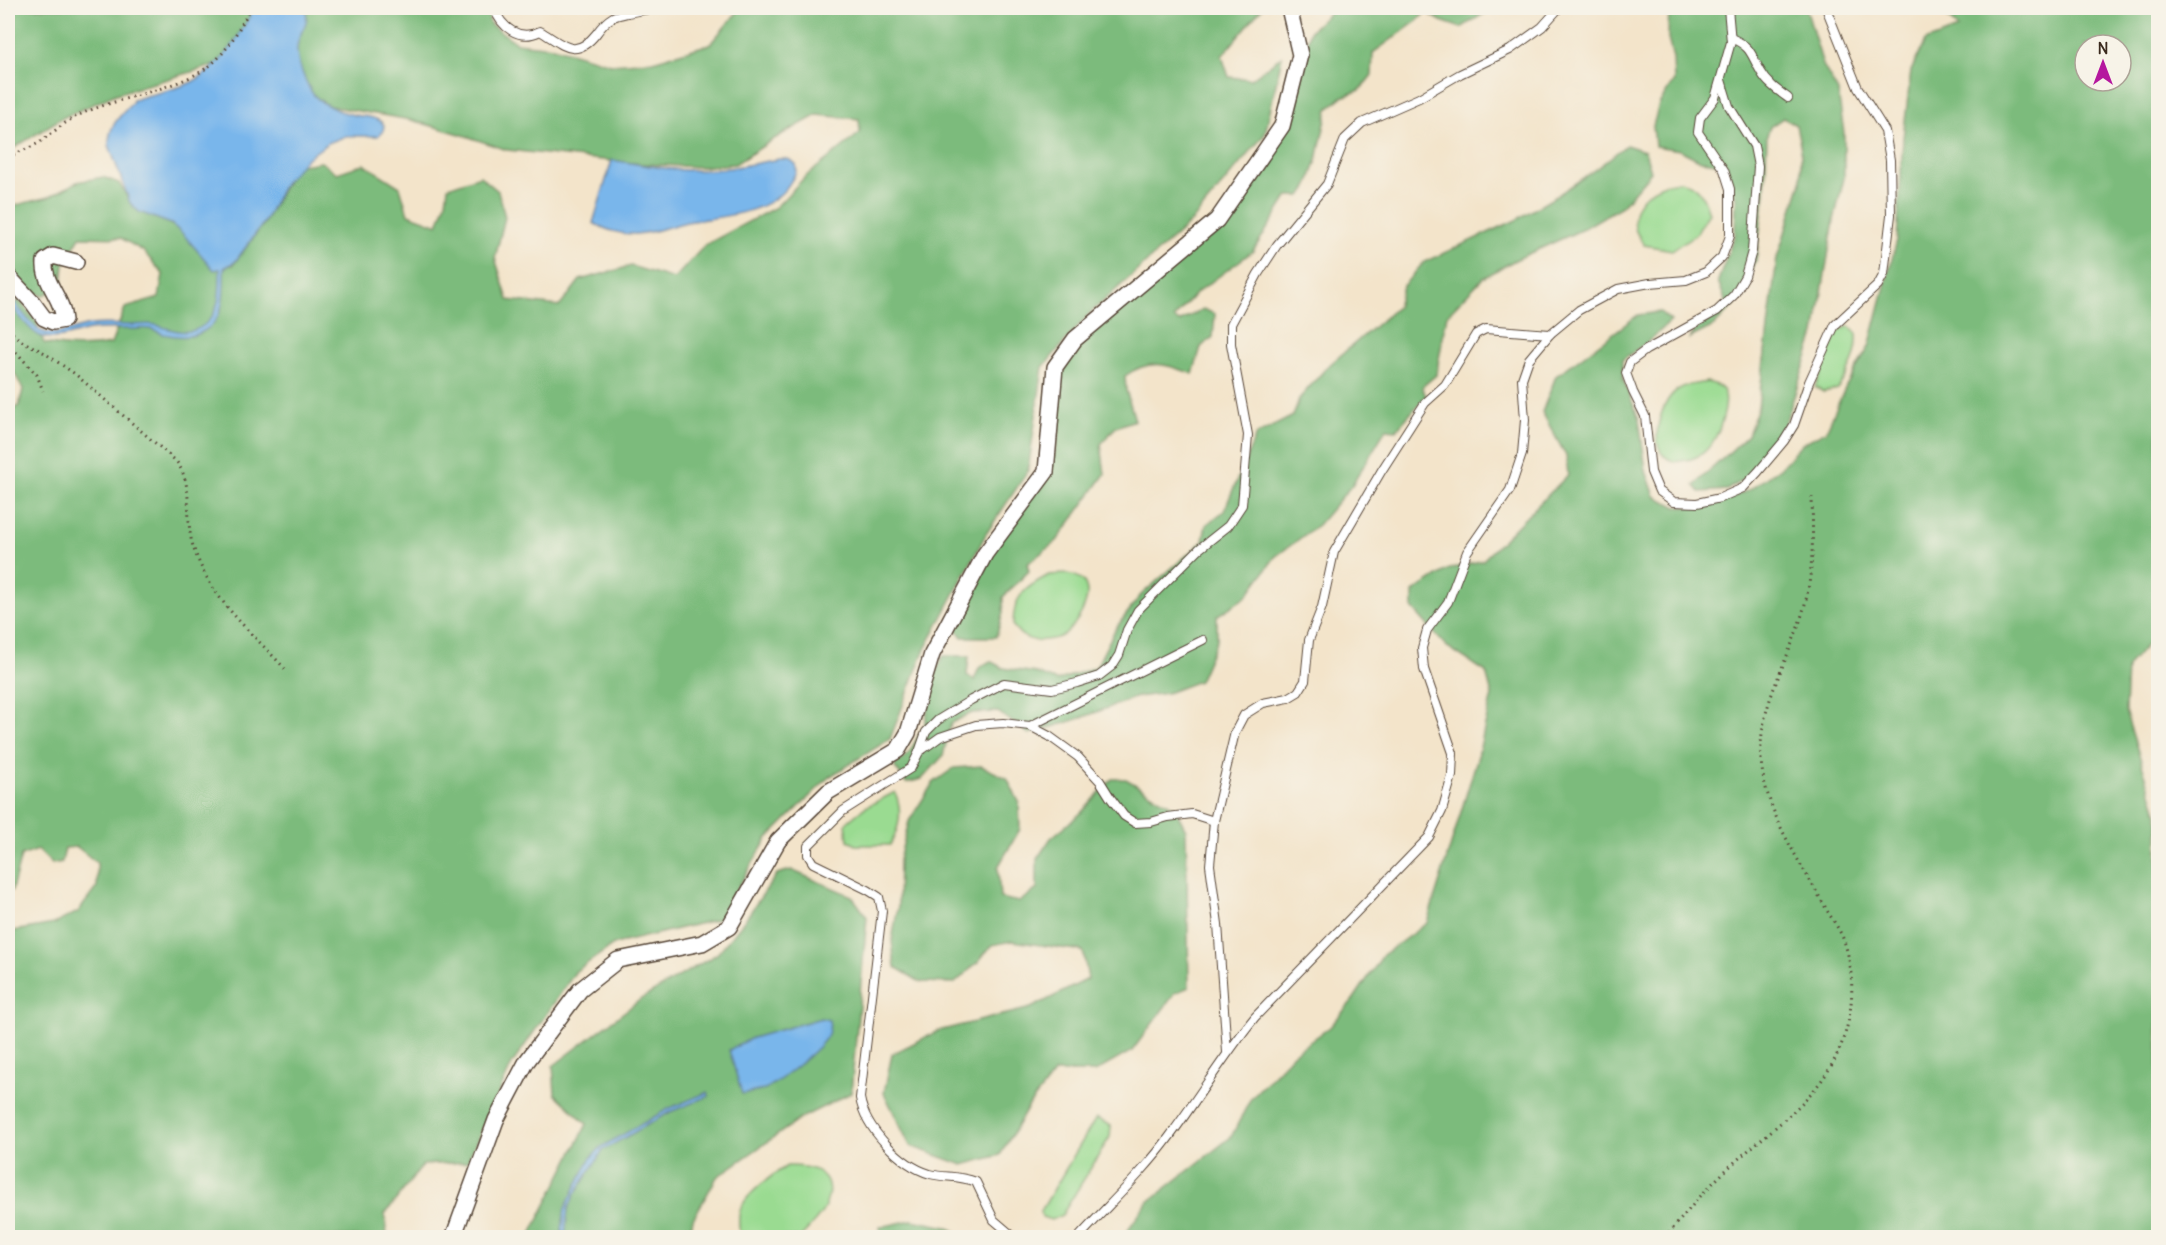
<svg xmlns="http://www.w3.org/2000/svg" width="2166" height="1245" viewBox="0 0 2166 1245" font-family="Delius,sans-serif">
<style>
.green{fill:#9adb91;stroke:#6a8258;stroke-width:1.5}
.forest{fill:#7bbb7b;stroke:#5b724c;stroke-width:1.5;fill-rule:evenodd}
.water{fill:#79b6eb;stroke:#5a7084;stroke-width:1.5}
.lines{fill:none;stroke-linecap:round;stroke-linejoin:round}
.lane-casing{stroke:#574638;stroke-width:10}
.street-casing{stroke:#574638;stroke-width:18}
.path{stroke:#574638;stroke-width:3;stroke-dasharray:1.5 4.5;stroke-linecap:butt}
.lane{stroke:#fff;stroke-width:8}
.street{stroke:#fff;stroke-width:15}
</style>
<rect width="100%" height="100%" fill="#f7f3e8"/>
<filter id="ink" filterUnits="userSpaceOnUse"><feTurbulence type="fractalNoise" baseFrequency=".0167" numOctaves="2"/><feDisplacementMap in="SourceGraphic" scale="12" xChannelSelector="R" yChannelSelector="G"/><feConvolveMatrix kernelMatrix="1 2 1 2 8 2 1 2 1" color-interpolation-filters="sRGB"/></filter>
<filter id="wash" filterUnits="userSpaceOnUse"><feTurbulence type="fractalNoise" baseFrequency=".008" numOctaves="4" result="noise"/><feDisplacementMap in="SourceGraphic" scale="24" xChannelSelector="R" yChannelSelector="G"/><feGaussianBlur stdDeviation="1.35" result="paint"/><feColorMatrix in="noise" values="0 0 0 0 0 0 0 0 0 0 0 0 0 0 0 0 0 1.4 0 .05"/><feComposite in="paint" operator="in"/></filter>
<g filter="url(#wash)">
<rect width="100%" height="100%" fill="#f3e4ca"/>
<g class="green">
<path d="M1679,181C1699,184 1703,194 1709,213L1697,233L1672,250L1644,245C1641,240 1636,233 1635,228C1630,199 1655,184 1679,181Z"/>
<path d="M1849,326L1857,334C1858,358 1849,369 1838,389L1823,392L1815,387L1838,331Z"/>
<path d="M1707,382C1713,384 1720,385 1723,390C1731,403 1718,438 1708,448C1699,459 1687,460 1674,462C1669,459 1662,456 1660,450C1652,433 1663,398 1679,389C1686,384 1699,384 1707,382Z"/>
<path d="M1049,575C1056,575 1065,573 1072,575C1103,582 1079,625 1063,635C1059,639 1051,639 1045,640C1038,641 1029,640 1023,636C1019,634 1016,629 1013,626C1013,596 1024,588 1049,575Z"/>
<path d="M895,792C903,811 900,827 890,845H856L848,840L846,823L864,808Z"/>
<polygon points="1096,1118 1111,1126 1110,1137 1062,1215 1051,1220 1042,1217 1041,1211"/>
<path d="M787,1166C815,1165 838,1174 825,1207C820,1218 808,1228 801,1237H740C739,1229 737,1216 741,1208C747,1193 773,1174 787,1166Z"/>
</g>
<g class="forest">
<polygon points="8,8 262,8 222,63 116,94 60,119 8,152"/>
<path d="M306,8H487L490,24L517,43L553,47L611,64L653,61L710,44L741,8H1262L1222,56L1229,77L1251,79L1282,56L1265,134L1192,221L1088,315L1043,367L1028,471L986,534L923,653L890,739L829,777L767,839L719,919L615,944L576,971L512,1064L467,1162L423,1165L385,1214L387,1237H8V932L54,924L78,912L97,887V863L77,847L65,848L62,862L52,864L38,850L21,856L12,890L8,893V411L19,406L23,389L8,361V313L19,300L36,321L44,343C68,348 88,348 111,344L125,308L159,298L163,274L143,251L121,238L80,237L64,264L62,285L43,296C37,293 27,290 23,285C3,263 8,234 8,207L49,197L77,182L103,177L119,183L131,203L185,232L212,267L233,265L265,222L295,166L321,162L337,173L364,164L400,187L408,214L438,225L446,202L448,187L480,176L498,191L505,217L495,258L508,300L560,306L580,280L631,266L674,279L705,245L776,207L805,177L860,133L859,119L817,115L774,139L735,164L700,167L642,164L507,150L460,134L411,120L329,106L310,94L292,51Z"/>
<path d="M1324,8H1493L1461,28L1441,21L1426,12L1417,21L1373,53L1372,75L1360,90L1342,97L1328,109L1317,160L1308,186L1301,196H1288L1253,251L1195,294L1174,318L1179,322L1203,309L1215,314L1213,337L1201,347L1193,374C1166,364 1150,358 1125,376L1126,390L1135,420L1116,427L1101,444L1105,474L1057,541L1027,564L1029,571L1003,597V613L996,637H962L955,627L978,574L1055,452L1059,431L1061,374L1071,354L1084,338L1223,222L1287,126L1310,31L1330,12Z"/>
<polygon points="1669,8 1806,8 1823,65 1838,92 1844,133 1844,178 1834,220 1815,334 1781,435 1747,477 1727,490 1700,492 1694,485 1748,435 1758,407 1777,258 1801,182 1801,149 1796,125 1783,118 1770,127 1767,135 1765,192 1756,261 1735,304 1714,326 1690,338 1696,329 1728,308 1718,281 1735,234 1736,198 1726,164 1701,161 1680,150 1655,146 1653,126 1659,104 1674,81 1673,58 1668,39"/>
<path d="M1940,8H2158V631L2127,667L2125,711L2158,814V1237L1122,1238L1147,1203L1231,1137L1251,1098L1293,1054L1330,1027L1353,1000L1383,955L1427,923L1478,756L1492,695L1486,672L1446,646L1413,609V592L1447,570L1483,560L1568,475L1566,456L1542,412L1556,376L1638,315L1660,312L1671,321L1650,340L1622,360L1623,379L1639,419L1646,471L1655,496L1677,507H1708L1749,490L1780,468L1803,443L1826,431L1846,386L1869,347L1897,240L1903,138L1911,71L1925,41L1958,29ZM2085,45H2121V81H2085Z"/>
<polygon points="1626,145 1645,151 1651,172 1622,206 1581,230 1515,260 1483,278 1447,315 1436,375 1422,387 1426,396 1396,430 1386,429 1352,485 1318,525 1275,557 1247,596 1217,616 1217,640 1199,681 1167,693 1137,697 1078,719 1029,734 998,712 972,713 951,723 943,756 922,779 906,783 894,766 909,753 925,723 933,679 943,656 969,656 967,675 974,680 979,668 990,661 1003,668 1036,673 1057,681 1096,667 1116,628 1141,595 1203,541 1206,525 1224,511 1256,435 1293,416 1299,399 1327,367 1397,307 1403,286 1424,262 1516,220 1553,198 1596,169"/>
<polygon points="981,766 1007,778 1019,802 1020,829 998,867 1000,898 1019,902 1037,889 1037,859 1051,838 1081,813 1112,779 1126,779 1174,807 1186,830 1189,987 1175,993 1132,1051 1095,1072 1055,1072 1030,1104 1000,1155 963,1165 910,1146 884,1093 892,1054 938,1031 1031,1008 1088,979 1083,951 1012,941 992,945 978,962 955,983 920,982 895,967 892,941 898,906 899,860 909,821 933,783 954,768"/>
<polygon points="791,870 852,896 867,917 851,1093 803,1117 717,1177 693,1219 689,1237 529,1238 587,1124 555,1094 553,1066 641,999 717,954 744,921 777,874"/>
<polygon points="912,1220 947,1227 965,1237 879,1237 880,1227"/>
</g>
<g class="water">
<path d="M254,8H306C309,27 302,26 298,42C294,56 304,79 311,91C319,104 340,112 354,115C364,117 378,116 384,125L383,131L378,136H346L328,143L306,159L285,182L265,221L235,262L224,268C224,290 226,319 204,331C193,338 176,337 163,334C159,332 155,330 151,329C145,328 138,329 132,329C119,329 104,328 90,330C74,333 57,342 40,336C30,331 7,304 8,294C16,303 31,327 41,331C58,338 75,327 91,325C105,323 119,325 133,325C140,325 149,323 156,325C172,330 189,337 204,325C221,312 220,288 220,269L214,270L183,234L171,224L139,212L130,203L109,145C108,126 120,116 132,103L133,100C150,94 178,89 192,82C223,66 238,38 254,8Z"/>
<path d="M779,159H788L796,164C797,171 795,175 791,181C772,215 721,216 687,222C670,226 650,234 633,234C617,234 607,230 593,223L612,160C645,165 677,172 710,170C734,169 756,163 779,159Z"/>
<path d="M821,1018L829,1020C830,1025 830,1029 828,1034C823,1047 779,1082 765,1089C759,1092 750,1093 742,1094L729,1050L752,1038Z"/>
<polygon points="708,1092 709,1096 670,1112 603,1150 575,1194 568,1209 565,1237 561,1237 565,1208 590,1159 601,1147 668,1109"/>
</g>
</g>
<g filter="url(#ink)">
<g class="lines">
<defs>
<g id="lane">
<path d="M494,8C501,27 519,42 540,31C564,45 575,60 596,34C601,27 606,21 613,17C623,13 644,10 655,8"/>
<path d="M1731,38C1752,47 1750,53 1761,72C1767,83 1777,90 1788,98"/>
<polyline points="1721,80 1729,106 1754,146 1758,166 1752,251 1745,276 1734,295 1717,311 1646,350 1630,362 1626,373 1633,392 1645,416 1651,472 1659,491 1674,502 1697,503 1720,498 1743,488 1758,472 1784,441 1794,425 1809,382 1835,325 1878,285 1884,274 1891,215 1890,160 1885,131 1858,88 1826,8"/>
<polyline points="1030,726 1203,640"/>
<polyline points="919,752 926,732 938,720 971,700 1004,683 1052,689 1077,683 1099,676 1112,666 1119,655 1127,630 1138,610 1199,549 1228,526 1242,505 1248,435 1231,344 1231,324 1258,274 1277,245 1327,184 1345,139 1362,123 1419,98 1460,74 1510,50 1542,27 1559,8"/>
<polyline points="1227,1052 1218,924 1210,865 1214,821 1235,732 1244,715 1263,703 1288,698 1298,692 1305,681 1309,640 1322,607 1334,552 1382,470 1425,403 1445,385 1476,334 1486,329 1550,334"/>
<path d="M1015,1238L994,1220L976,1182C958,1175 946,1178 930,1174C900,1165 865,1128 860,1098L882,911L879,897L868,890L813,863L808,855V846L843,811L911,768L919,752L940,737L976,725L1003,723L1030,726L1049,736L1078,757L1100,781L1110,797L1124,816L1135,823L1151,822L1168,817L1192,814L1214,821"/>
<path d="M1078,1238C1109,1204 1143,1173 1170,1136C1199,1097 1224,1055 1255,1017L1429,837L1442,811L1452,776L1453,753L1424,669L1422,648L1427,630L1448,602L1467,552L1510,490L1522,454L1525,420L1522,379L1529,359L1550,334L1579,310L1618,289L1650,283L1686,280L1706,272L1722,257L1730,236V189L1724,170L1698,132L1700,118L1715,98L1731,42L1728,8"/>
</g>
<g id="street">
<path d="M8,276L33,303L44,318L53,322L64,320C63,298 43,284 45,261L53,256L76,262"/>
<polyline points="453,1238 496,1120 527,1061 580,990 618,960 702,943 729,927 778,841 828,792 898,750 908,733 932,654 985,554 1046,472 1055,367 1075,339 1217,220 1282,126 1300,55 1289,8"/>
</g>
</defs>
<use href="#lane" class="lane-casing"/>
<use href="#street" class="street-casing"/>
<g class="path">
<path d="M8,157C16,153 25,150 33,146C49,137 62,123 79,115C116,97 188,88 215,61C231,46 240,26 251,8"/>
<path d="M8,329L20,340L43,352L75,374L176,461C195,486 184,518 193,546C210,600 251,631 287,671"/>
<polyline points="8,343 37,375 43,391"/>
<path d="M1665,1238C1683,1217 1700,1195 1719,1177C1749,1147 1785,1123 1813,1091C1848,1052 1861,995 1845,944C1842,933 1834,922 1828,912C1803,866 1765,814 1761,760C1758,708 1786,666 1801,618C1814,578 1813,538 1812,497"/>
</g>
<use href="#lane" class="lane"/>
<use href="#street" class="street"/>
</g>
</g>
<rect width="2166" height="1245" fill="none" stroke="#f7f3e8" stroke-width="30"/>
<g transform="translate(2103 63)"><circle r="28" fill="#f7f3e8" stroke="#aca397" stroke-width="1.5"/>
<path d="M0-4.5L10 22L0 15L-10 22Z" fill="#b5179e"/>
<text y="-9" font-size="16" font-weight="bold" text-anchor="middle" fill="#3b2a1e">N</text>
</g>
</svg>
